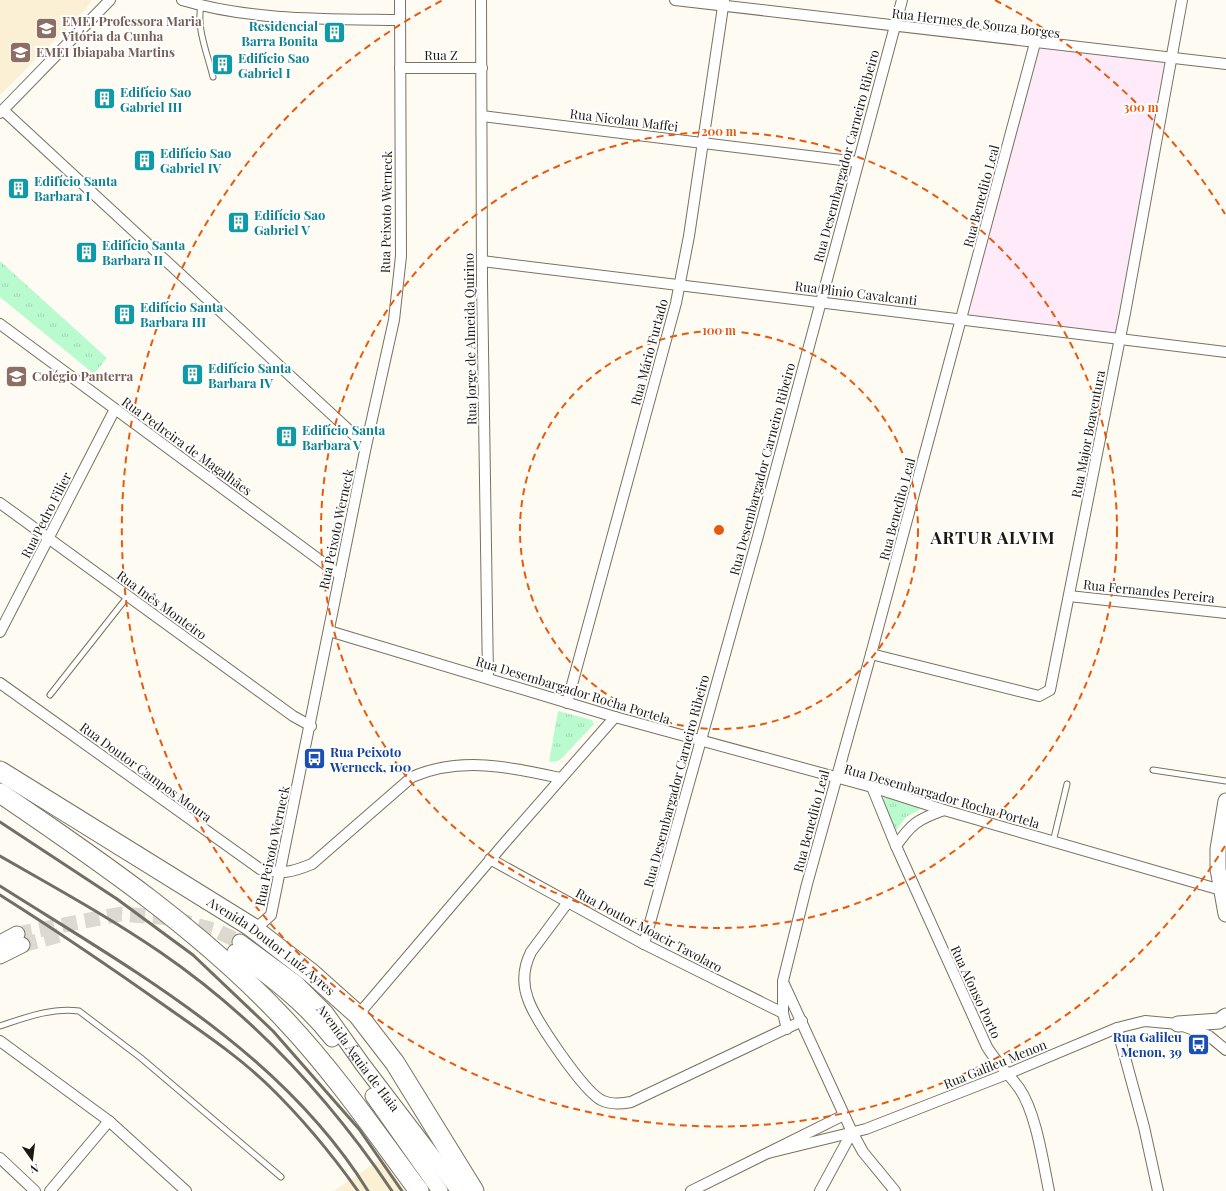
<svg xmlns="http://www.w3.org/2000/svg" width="1226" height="1191" viewBox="0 0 1226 1191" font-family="'Playfair Display',serif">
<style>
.commercial{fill:#feeaf9}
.built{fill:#fcf0d4}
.grass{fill:url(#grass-tufts)}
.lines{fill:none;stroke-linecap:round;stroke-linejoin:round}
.secondary-tunnel{stroke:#dcd9d0;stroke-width:15;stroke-dasharray:15 8;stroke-linecap:butt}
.lane-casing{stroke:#79725f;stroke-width:7}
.street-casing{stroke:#79725f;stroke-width:12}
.secondary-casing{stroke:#79725f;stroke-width:17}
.highway-casing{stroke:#79725f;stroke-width:21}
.lane{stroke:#fff;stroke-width:5}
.street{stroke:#fff;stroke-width:10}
.secondary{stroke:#fff;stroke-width:15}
.highway{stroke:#fff;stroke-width:19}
.rail{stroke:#716e66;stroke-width:3}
.ring{fill:none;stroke:#e8590c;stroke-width:2;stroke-dasharray:7 5}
.labels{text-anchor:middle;stroke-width:4;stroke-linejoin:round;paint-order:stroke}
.education-label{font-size:13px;font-weight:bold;fill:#785e54;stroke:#fff;text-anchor:start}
.street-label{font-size:13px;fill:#1c1911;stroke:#fff}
.culture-label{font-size:13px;font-weight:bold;fill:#0d838f;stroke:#fff;text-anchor:start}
.transit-label{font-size:13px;font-weight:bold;fill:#164399;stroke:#fff;text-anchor:start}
.district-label{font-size:17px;font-weight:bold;letter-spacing:1px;fill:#1c1911;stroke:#fff}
.centre{fill:#e8590c;stroke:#fff;stroke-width:2}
.ring-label{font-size:12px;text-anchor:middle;font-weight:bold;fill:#e8590c;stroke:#fff;stroke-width:4;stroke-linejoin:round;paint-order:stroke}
</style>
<defs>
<pattern id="grass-tufts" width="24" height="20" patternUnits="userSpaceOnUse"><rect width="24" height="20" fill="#bafacf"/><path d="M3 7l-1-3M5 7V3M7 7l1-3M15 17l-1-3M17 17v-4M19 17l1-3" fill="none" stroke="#9fd6b1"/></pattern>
</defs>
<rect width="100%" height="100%" fill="#fefbf2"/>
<polygon class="commercial" points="1035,43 1171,58 1120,338 962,318"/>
<g class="built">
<polygon points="0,0 92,0 86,9 0,95"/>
<polygon points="382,1158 405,1191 334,1191"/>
</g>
<g class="grass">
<polygon points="0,261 107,358 94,374 0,297"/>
<polygon points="558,711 592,720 594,724 563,757 558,761 549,762"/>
<polygon points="885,797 921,809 906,817 895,832 882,801"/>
</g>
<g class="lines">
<g class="secondary-tunnel">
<polyline points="17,934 121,914 171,918 217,931 240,942"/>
<polyline points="22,945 60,935"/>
</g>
<defs>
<g id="lane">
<path d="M201,6C196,28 208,55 213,77"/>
<polyline points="50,695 128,596"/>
<polyline points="1153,770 1226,781"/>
<polyline points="1053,842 1067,784"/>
<path d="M0,1026C24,1018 53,1007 79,1011L141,1058L281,1177"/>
</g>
<g id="street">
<path d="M182,0C252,21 327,19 400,20"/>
<polyline points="481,0 482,282 488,678"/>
<polyline points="675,0 1226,64"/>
<polyline points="400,68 482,68"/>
<polyline points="3,110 366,446"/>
<polyline points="0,113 110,0"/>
<polyline points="482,116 858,162"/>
<polyline points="482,261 1226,352"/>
<polyline points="0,324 340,575"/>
<polyline points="0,503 293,716 311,726"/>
<polyline points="1069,596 1226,613"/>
<polyline points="329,631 615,717 872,787 944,810 1221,890 1226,890"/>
<polyline points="0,632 115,409"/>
<polyline points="871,654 1039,696 1050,690 1125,313 1182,0"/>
<path d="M0,683L260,869C283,874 290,873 312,864L412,777C460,756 511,767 560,778"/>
<polyline points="567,703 676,303 689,236 724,0"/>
<path d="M872,787L896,846L987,1047C996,1062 1009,1074 1019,1088C1036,1112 1043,1162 1049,1191"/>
<path d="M896,846C911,824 918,819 944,810"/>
<polyline points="490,859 644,944 783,1013"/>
<path d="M568,902L531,952C524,966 522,983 528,999C535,1020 583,1090 601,1100C611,1105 621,1104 631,1102L802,1021"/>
<polyline points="250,926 261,924 271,915 366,446 394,320 401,256 400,0"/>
<polyline points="644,944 758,536 902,0"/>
<polyline points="784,984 852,1132 863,1152 895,1191"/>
<polyline points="358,1015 508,839 615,717"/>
<polyline points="1117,1028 1144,1127 1158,1191"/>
<polyline points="787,1029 783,1013 783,981 807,884 871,654 1035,43"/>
<polyline points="0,1041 109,1121 186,1191"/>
<polyline points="768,1153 866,1129 1007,1074 1117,1028 1145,1021 1178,1024 1191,1029 1209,1036 1226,1050"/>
<polyline points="0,1158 35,1191"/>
<polyline points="50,1191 109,1121"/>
<polyline points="691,1191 844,1115"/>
<polyline points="820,1191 852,1132"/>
</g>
<g id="secondary">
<polyline points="1226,801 1218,849 1218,869 1226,914"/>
<path id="s1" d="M240,942L296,983L326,1013L363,1065L459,1191"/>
<polyline points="0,943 17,934"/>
<path d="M235,952C271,979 304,1003 332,1039"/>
<polyline points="0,956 22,945"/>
<polyline points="1178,1024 1219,1021 1226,1016"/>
<polyline points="373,1096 440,1191"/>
</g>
<g id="highway">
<path id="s2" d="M0,771L250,926L311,973L358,1015L395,1063L474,1191"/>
<path d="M0,793C100,861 202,931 285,1020C335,1073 376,1133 419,1191"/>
</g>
</defs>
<use href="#lane" class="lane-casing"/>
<use href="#street" class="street-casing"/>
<use href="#secondary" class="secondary-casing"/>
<use href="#highway" class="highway-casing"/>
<use href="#lane" class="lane"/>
<use href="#street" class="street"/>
<use href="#secondary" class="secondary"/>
<use href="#highway" class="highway"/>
<g class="rail">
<polyline points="0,822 117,899 193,955 273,1031 359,1129 402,1191"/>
<path d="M0,856C54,887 109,917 160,952C252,1015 330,1099 392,1191"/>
<path d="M0,886C134,971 282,1052 368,1191"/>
<path d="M0,895C57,931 113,969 168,1008C202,1032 238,1056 268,1085C302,1118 331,1153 358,1191"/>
</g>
</g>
<g class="ring">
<circle cx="719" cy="530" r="199"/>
<circle cx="719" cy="530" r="398"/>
<path d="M1225 846A597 597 0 1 1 443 0M995 0A597 597 0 0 1 1225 214"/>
</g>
<defs>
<symbol id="school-square" viewBox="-11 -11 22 22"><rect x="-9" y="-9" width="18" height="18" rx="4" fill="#8d6e63" stroke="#fff"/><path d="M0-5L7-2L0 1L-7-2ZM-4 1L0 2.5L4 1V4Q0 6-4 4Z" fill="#fff"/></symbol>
<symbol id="building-square" viewBox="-11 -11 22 22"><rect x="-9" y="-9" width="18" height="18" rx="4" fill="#0f9aa8" stroke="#fff"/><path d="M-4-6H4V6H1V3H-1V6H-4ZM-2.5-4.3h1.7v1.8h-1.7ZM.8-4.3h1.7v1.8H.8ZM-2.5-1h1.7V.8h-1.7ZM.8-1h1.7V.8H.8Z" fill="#fff"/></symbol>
<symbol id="bus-square" viewBox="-11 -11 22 22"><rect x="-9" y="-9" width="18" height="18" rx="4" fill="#1a4fb4" stroke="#fff"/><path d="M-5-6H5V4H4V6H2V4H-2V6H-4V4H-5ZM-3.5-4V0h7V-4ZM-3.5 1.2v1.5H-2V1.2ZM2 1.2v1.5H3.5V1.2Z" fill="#fff"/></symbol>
</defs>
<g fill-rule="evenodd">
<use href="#school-square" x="34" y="16" width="25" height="25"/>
<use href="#building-square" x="322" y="20" width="25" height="25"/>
<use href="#school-square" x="8" y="40" width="25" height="25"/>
<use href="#building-square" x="210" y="52" width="25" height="25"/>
<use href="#building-square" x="92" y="86" width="25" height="25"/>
<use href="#building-square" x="132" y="148" width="25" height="25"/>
<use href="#building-square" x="6" y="176" width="25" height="25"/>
<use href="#building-square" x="226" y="210" width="25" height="25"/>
<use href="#building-square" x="74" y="240" width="25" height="25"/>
<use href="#building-square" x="112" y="302" width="25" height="25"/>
<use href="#building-square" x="180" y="362" width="25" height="25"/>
<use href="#school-square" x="4" y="364" width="25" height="25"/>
<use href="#building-square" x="274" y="424" width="25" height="25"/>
<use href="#bus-square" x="302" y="746" width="25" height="25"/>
<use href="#bus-square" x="1186" y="1032" width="25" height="25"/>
</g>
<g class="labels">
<g class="education-label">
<text x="62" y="26">EMEI Professora Maria<tspan x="62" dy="15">Vitória da Cunha</tspan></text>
<text x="36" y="57">EMEI Ibiapaba Martins</text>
<text x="32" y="381">Colégio Panterra</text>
</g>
<g class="street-label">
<text transform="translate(976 23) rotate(7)" y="5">Rua Hermes de Souza Borges</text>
<text x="441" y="60">Rua Z</text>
<text transform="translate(624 120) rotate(7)" y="5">Rua Nicolau Maffei</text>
<text transform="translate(846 156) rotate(-75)" y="5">Rua Desembargador Carneiro Ribeiro</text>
<text transform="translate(981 196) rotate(-75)" y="5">Rua Benedito Leal</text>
<text transform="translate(386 212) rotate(-89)" y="5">Rua Peixoto Werneck</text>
<text transform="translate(856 293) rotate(7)" y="5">Rua Plinio Cavalcanti</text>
<text transform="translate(470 339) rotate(-91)" y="5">Rua Jorge de Almeida Quirino</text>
<text transform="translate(649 352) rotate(-75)" y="5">Rua Mário Furtado</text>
<text transform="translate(1088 434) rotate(-79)" y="5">Rua Major Boaventura</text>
<text transform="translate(187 446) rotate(36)" y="5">Rua Pedreira de Magalhães</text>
<text transform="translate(762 469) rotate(-75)" y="5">Rua Desembargador Carneiro Ribeiro</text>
<text transform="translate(897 509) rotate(-75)" y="5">Rua Benedito Leal</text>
<text transform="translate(46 515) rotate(-63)" y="5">Rua Pedro Filier</text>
<text transform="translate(336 529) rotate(-78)" y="5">Rua Peixoto Werneck</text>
<text transform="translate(1149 591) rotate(6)" y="5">Rua Fernandes Pereira</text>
<text transform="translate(162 605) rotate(36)" y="5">Rua Inês Monteiro</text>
<text transform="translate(573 690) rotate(17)" y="5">Rua Desembargador Rocha Portela</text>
<text transform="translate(146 772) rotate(36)" y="5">Rua Doutor Campos Moura</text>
<text transform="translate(676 781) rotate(-75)" y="5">Rua Desembargador Carneiro Ribeiro</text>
<text transform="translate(942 796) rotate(16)" y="5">Rua Desembargador Rocha Portela</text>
<text transform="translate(811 821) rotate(-75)" y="5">Rua Benedito Leal</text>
<text transform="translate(272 846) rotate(-78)" y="5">Rua Peixoto Werneck</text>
<text transform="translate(649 930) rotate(28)" y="5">Rua Doutor Moacir Tavolaro</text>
<text dy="5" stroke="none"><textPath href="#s2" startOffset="323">Avenida Doutor Luíz Ayres</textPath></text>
<text transform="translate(976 992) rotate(65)" y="5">Rua Afonso Porto</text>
<text dy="5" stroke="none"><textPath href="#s1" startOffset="167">Avenida Águia de Haia</textPath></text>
<text transform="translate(995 1064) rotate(-22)" y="5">Rua Galileu Menon</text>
</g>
<g class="culture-label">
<text x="318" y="31" text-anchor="end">Residencial<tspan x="318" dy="15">Barra Bonita</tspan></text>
<text x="238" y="63">Edifício Sao<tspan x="238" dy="15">Gabriel I</tspan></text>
<text x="120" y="97">Edifício Sao<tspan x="120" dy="15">Gabriel III</tspan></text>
<text x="160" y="158">Edifício Sao<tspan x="160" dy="15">Gabriel IV</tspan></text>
<text x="34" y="186">Edifício Santa<tspan x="34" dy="15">Barbara I</tspan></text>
<text x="254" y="220">Edifício Sao<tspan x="254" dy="15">Gabriel V</tspan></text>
<text x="102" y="250">Edifício Santa<tspan x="102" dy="15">Barbara II</tspan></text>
<text x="140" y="312">Edifício Santa<tspan x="140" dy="15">Barbara III</tspan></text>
<text x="208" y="373">Edifício Santa<tspan x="208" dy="15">Barbara IV</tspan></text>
<text x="302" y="435">Edifício Santa<tspan x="302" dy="15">Barbara V</tspan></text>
</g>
<g class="transit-label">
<text x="330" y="757">Rua Peixoto<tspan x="330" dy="15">Werneck, 100</tspan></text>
<text x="1182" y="1042" text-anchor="end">Rua Galileu<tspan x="1182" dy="15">Menon, 39</tspan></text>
</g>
<g class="district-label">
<text x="993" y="544">ARTUR ALVIM</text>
</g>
</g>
<circle cx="719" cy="530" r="6" class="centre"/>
<g class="ring-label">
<text x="1141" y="112">300 m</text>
<text x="719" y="136">200 m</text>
<text x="719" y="335">100 m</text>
</g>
<g transform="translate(32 1159) rotate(166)" stroke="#ffffff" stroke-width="3" paint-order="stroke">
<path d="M0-3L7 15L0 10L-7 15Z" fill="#1c1911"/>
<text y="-6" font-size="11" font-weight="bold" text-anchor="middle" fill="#1c1911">N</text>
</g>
</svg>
